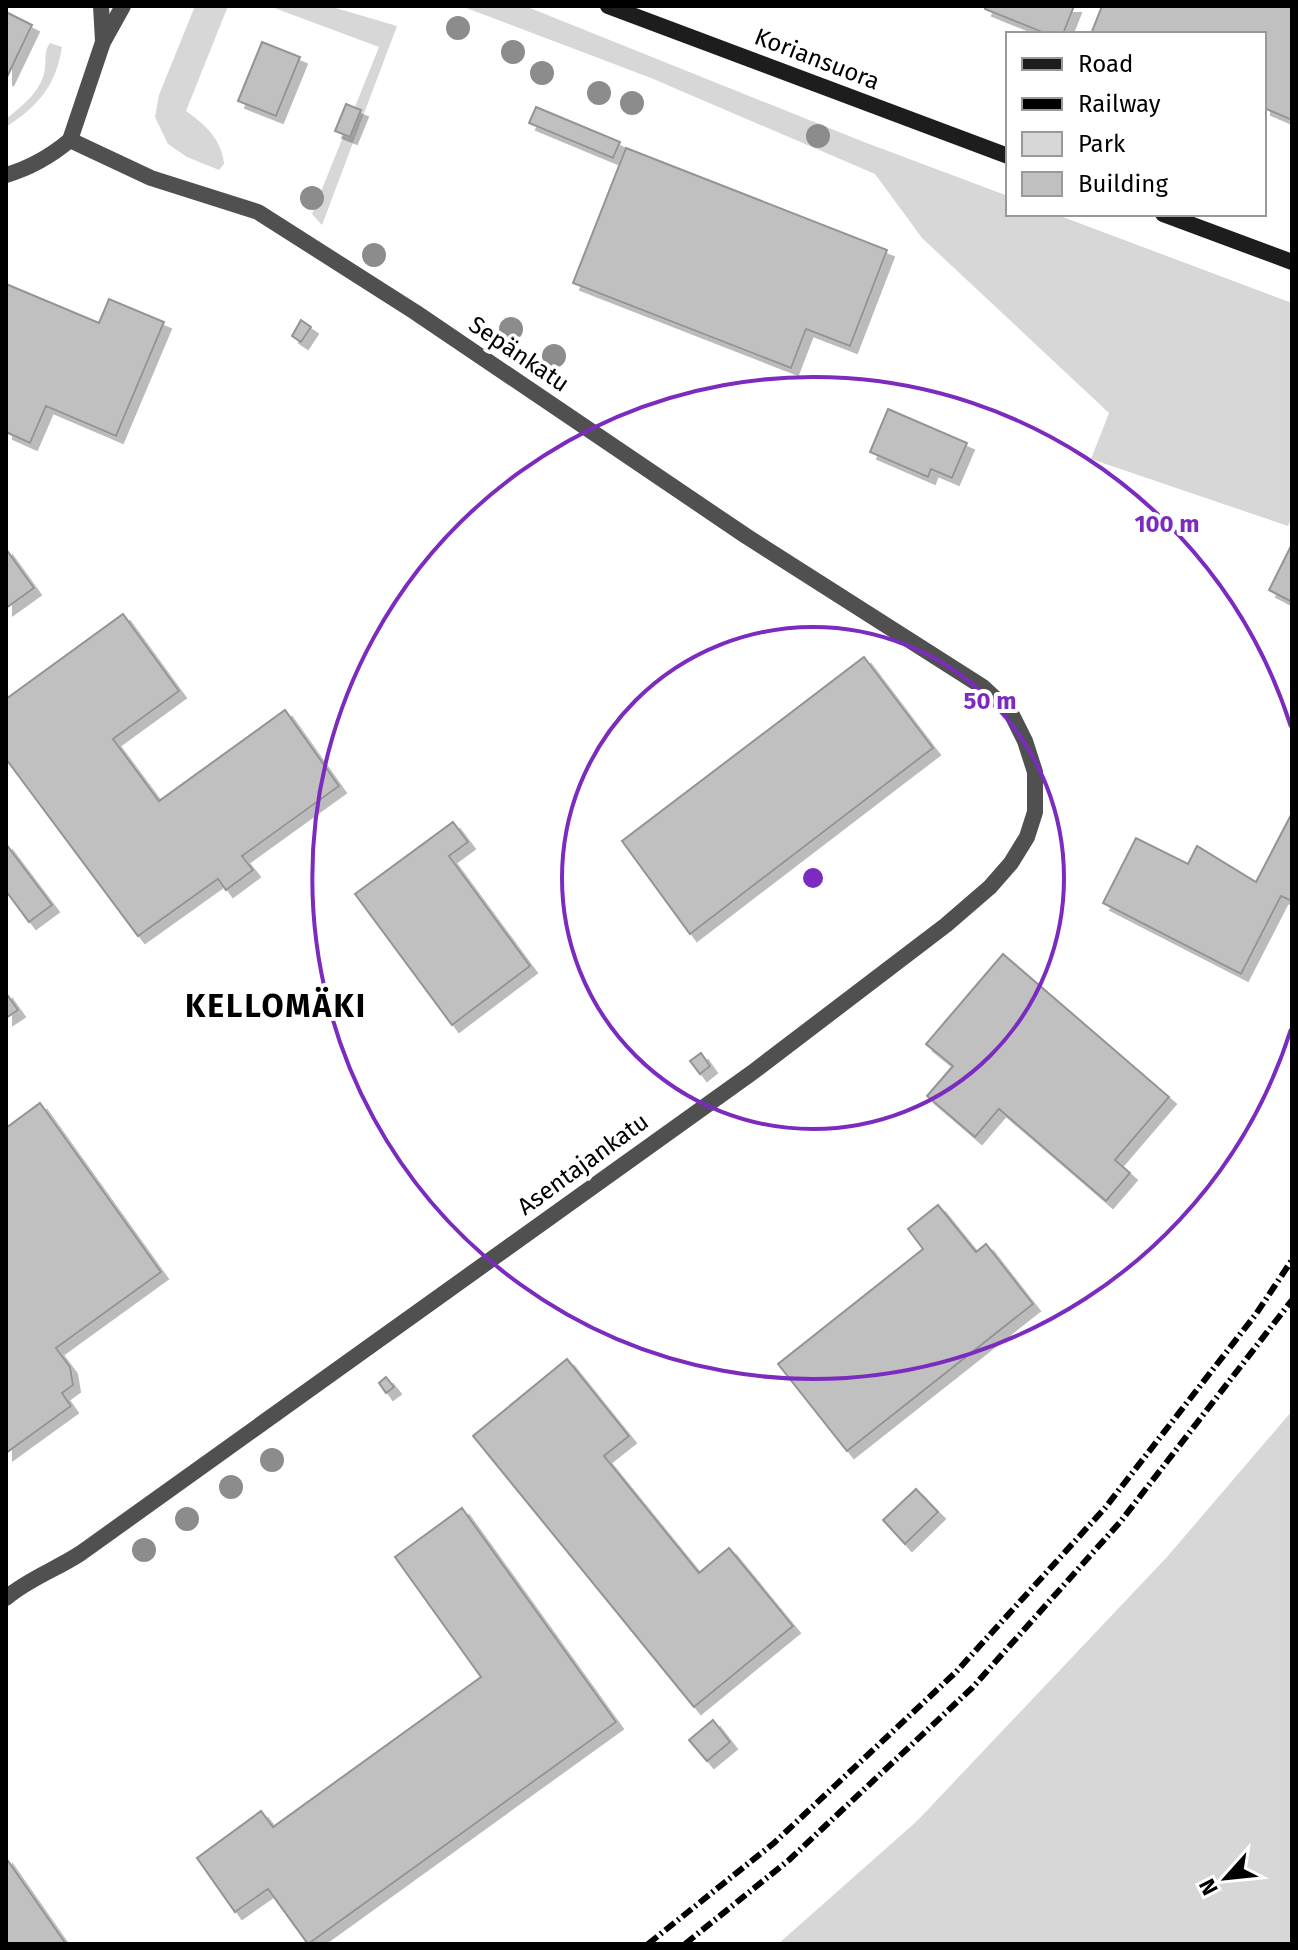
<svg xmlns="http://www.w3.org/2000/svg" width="1298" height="1950" viewBox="0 0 1298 1950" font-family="'Fira Sans',sans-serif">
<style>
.green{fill:#d7d7d7}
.building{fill:#c0c0c0;stroke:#949494;stroke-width:2;filter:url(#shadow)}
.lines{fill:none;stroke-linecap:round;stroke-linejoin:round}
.minor{stroke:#505050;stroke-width:16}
.secondary{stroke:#1d1d1d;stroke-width:16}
.rail{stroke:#000;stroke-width:6;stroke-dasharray:12 4 2 4;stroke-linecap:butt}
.tree{fill:#8c8c8c}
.ring{fill:none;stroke:#7b2cbf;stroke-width:4}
.labels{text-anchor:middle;stroke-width:8;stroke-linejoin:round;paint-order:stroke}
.street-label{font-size:24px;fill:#000;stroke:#fff}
.district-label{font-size:32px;font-weight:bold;letter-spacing:2px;fill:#000;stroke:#fff}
.centre{fill:#7b2cbf;stroke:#fff;stroke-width:4}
.ring-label{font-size:24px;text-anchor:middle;font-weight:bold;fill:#7b2cbf;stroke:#fff;stroke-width:8;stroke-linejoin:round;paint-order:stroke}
</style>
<defs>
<filter id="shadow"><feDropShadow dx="7" dy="7" stdDeviation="0" flood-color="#0004"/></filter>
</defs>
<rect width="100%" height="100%" fill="#fff"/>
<g class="green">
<path d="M195,6H228L186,111C205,124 222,140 224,164L219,170L187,157L168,144L155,117L159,95Z"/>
<polygon points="269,6 329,6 397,26 322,225 312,214 379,47"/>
<polygon points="461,6 525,6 864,142 1008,196 1008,214 1055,214 1292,303 1292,517 1288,526 1091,459 1109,413 922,238 875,174 651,78"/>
<path d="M50,43L62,47C56,86 38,106 6,127V119C22,106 38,94 44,74C47,62 43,52 50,43Z"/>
<polygon points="1292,1411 1292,1944 778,1944 917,1821 1167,1557"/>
</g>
<g class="building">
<polygon points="986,6 1074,6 1063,34 1047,34 985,9"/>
<polygon points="1102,6 1292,6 1292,120 1264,108 1264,34 1091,34"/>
<polygon points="6,12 32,25 6,79"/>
<polygon points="262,42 300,57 276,116 238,101"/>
<polygon points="346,104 361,110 350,137 335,131"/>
<polygon points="536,107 620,142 613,158 529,123"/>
<polygon points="626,148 887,250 850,346 806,329 791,368 573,283"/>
<polygon points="6,284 99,323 109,299 164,322 116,436 46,406 30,443 6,432"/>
<polygon points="301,320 311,327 301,342 292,336"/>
<polygon points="888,409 967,443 952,478 931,469 928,477 870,452"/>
<polygon points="1292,544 1292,602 1269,590"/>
<polygon points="6,549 34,588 6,608"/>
<polygon points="123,614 179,691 113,739 159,801 285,710 339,786 242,856 253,870 226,890 218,879 138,936 6,759 6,699"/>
<polygon points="864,657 933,748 690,934 622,841"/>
<polygon points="1292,813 1292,901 1281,896 1241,974 1103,903 1136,838 1188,864 1197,846 1256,882"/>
<polygon points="453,822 468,842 449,856 530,966 452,1025 355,894"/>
<polygon points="6,844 52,905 29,922 6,891"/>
<polygon points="1003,954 1169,1097 1115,1160 1130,1173 1106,1201 999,1109 975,1137 927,1096 953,1066 926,1044"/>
<polygon points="6,993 18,1010 6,1018"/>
<polygon points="701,1053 710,1066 700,1074 690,1061"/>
<polygon points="40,1103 161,1272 56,1348 70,1367 73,1385 62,1393 71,1406 6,1453 6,1128"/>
<polygon points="938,1205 976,1252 986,1244 1033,1304 847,1451 778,1364 923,1249 908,1229"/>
<polygon points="567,1359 629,1436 604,1456 699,1573 729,1548 793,1626 694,1707 473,1436"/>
<polygon points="386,1377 394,1387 386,1393 379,1383"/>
<polygon points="916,1489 938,1512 905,1544 883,1520"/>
<polygon points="462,1508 616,1722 308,1944 268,1889 235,1912 197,1858 261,1811 273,1827 481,1677 395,1557"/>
<polygon points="713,1720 730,1742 707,1761 689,1740"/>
<polygon points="6,1858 66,1944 6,1944"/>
</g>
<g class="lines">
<g class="minor">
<polyline points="101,6 103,41"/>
<polyline points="70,140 103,42 123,6"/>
<path d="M6,175C30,168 51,156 70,140"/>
<path d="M6,1598C28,1579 57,1569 81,1553L753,1072L946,925L990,887L1011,863L1027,837L1035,812V772L1025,741L1011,713L983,687L746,536L415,312L258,212L151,178L70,140"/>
</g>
<g class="secondary">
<polyline points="608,6 1008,156"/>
<polyline points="1163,214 1292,262"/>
</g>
<g class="rail">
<polyline points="648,1944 774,1843 956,1672 1105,1508 1256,1314 1292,1260"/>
<polyline points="685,1944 789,1860 972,1688 1121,1521 1292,1300"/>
</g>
</g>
<g class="tree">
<circle cx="458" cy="28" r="12"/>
<circle cx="513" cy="52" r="12"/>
<circle cx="542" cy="73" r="12"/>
<circle cx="599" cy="93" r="12"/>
<circle cx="632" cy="103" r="12"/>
<circle cx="818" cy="136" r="12"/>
<circle cx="312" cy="198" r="12"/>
<circle cx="374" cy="255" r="12"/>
<circle cx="511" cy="329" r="12"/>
<circle cx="554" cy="356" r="12"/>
<circle cx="272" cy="1460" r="12"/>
<circle cx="231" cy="1487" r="12"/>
<circle cx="187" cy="1519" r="12"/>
<circle cx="144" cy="1550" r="12"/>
</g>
<g class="ring">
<circle cx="813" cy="878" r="251"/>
<path d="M1291 1029A501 501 0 1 1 1291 727"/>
</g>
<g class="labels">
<g class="street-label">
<text transform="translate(817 59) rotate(21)" y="8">Koriansuora</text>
<text transform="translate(519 354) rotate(34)" y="8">Sepänkatu</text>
<text transform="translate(583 1164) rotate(-36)" y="8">Asentajankatu</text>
</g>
<g class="district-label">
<text x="276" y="1017">KELLOMÄKI</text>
</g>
</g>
<circle cx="813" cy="878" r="12" class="centre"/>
<g class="ring-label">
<text x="1167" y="532">100 m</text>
<text x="990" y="709">50 m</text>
</g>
<rect width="1298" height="1950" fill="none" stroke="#000000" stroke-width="16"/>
<rect x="1006" y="32" width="260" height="184" fill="#ffffff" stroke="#999999" stroke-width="2"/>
<rect x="1022" y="58" width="40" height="12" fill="#1d1d1d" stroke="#999999" stroke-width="2"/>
<text x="1078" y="72" font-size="24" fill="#000000">Road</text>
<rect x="1022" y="98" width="40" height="12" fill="#000000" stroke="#999999" stroke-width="2"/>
<text x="1078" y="112" font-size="24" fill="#000000">Railway</text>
<rect x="1022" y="132" width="40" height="24" fill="#d7d7d7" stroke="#999999" stroke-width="2"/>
<text x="1078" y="152" font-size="24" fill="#000000">Park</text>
<rect x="1022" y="172" width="40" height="24" fill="#c0c0c0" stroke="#999999" stroke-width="2"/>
<text x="1078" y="192" font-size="24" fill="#000000">Building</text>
<g transform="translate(1226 1878) rotate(243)" stroke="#ffffff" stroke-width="6" paint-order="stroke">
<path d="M0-6L14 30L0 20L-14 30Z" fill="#000000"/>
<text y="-12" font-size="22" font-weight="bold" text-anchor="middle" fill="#000000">N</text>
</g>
</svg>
